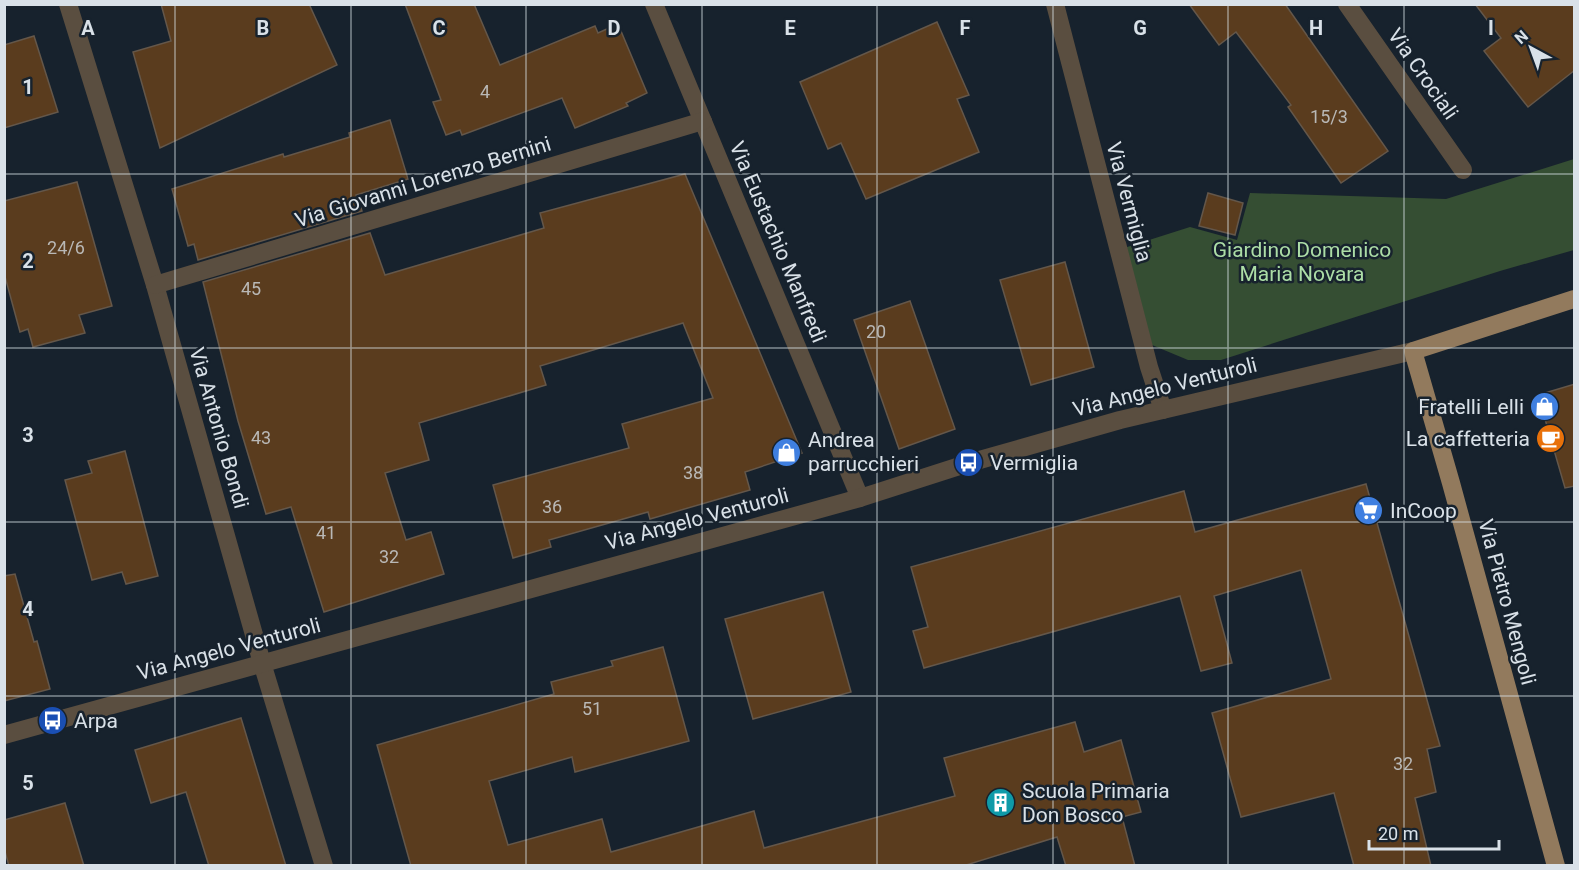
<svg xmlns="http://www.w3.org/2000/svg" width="1579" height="870" viewBox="0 0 1579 870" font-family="Roboto,sans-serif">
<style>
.green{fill:#354e33}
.building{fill:#5a3c1e;stroke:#64574a;stroke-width:1.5}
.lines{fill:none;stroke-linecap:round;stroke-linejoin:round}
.minor{stroke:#5a4e40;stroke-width:18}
.major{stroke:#927a5d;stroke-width:18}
.grid{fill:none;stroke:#d9e1e8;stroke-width:1.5;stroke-opacity:0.55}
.labels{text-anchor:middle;stroke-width:5;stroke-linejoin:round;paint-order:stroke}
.number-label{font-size:18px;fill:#b9b8b6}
.street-label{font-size:21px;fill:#d9e1e8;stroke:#17222d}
.park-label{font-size:21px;fill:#acdda6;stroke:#17222d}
.poi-label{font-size:21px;fill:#d9e1e8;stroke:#17222d;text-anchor:start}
.grid-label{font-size:20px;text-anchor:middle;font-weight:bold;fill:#d9e1e8;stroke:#17222d;stroke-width:5;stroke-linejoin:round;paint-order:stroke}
</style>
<rect width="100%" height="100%" fill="#17222d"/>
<polygon class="green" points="1574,159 1574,250 1500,271 1221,360 1188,360 1152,345 1124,248 1190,227 1237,240 1250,193 1446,199"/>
<g class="building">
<polygon points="161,4 309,4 337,65 160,148 133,52 171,41"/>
<polygon points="405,4 474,4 500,65 595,26 598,33 618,24 647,93 626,103 628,106 575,128 562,98 462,135 460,130 446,135 433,102 441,100"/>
<polygon points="1189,4 1285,4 1388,151 1341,183 1288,107 1291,105 1236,32 1219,45"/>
<polygon points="1475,4 1575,4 1575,70 1528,107 1484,51 1501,38"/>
<polygon points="937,22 969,95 957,99 979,152 866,199 841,143 828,149 800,82"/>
<polygon points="34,36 58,112 4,128 4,45"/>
<polygon points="390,120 408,179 356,195 362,211 198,260 194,244 188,246 172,189 283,154 284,157 350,137 349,133"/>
<polygon points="685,174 802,453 745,472 750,490 650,519 648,512 549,540 551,547 513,558 493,485 629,448 622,424 713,398 683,323 540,366 546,385 419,423 429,460 385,473 406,540 431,532 444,574 324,612 291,507 266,514 238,421 203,282 370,233 385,275 544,228 540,213"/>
<polygon points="77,182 112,306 79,315 85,333 33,347 28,329 20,332 4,273 4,201"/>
<polygon points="1208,193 1243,203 1235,235 1199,226"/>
<polygon points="1065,262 1094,367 1031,385 1000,280"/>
<polygon points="910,301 955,429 899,449 854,320"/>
<polygon points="1575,384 1575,486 1565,488 1538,395"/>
<polygon points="125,451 158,576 126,584 122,572 92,580 65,480 92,473 88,461"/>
<polygon points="1366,484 1440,746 1427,749 1436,792 1415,798 1431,866 1354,866 1334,793 1241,817 1212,713 1331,679 1301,570 1214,596 1232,663 1201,671 1180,596 924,668 913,631 928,627 911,567 1184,491 1195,532"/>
<polygon points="15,574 34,642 37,641 50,689 4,701 4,576"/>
<polygon points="823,592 851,692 753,719 725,619"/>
<polygon points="663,647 689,741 575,772 572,757 489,781 508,845 602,819 611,852 754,811 764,848 955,796 944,758 1075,722 1084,752 1121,740 1141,812 1122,817 1135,866 1066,866 1057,837 963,866 411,866 377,745 554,694 551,682 613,666 611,661"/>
<polygon points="241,718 286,866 209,866 186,792 151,803 135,750"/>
<polygon points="65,803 84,866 9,866 4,848 4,820"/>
</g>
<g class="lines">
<g class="minor">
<polyline points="68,4 155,285 262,663 324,866"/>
<polyline points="654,4 860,498"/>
<polyline points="1055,4 1149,367 1163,410"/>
<polyline points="1347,4 1463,170"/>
<polyline points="155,285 703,121"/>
<polyline points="4,735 860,498 969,463 1120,420 1413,351"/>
</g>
<polyline class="major" points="1556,866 1451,483 1413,351 1574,299"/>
</g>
<path class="grid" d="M175,4V866M351,4V866M526,4V866M702,4V866M877,4V866M1053,4V866M1228,4V866M1404,4V866M4,174H1574M4,348H1574M4,522H1574M4,696H1574"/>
<defs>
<symbol id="shop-disc" viewBox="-11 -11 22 22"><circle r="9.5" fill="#3f7fe0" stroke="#17222d"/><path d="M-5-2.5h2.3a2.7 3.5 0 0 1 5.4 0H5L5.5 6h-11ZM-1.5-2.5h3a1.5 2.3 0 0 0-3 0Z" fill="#fff"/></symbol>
<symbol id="cafe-disc" viewBox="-11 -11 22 22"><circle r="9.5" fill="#e8710a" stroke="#17222d"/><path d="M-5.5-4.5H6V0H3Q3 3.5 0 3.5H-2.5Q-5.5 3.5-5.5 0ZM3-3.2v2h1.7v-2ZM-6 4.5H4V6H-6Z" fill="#fff"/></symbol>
<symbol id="bus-disc" viewBox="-11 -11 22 22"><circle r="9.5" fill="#1a4fb4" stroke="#17222d"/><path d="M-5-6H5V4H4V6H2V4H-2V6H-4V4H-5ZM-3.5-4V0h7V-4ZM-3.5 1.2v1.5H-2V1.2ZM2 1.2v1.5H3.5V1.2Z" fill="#fff"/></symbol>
<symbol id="supermarket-disc" viewBox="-11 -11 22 22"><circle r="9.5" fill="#3f7fe0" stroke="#17222d"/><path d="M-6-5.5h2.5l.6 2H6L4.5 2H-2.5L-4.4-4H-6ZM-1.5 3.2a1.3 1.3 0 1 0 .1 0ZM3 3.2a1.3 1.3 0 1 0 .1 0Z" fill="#fff"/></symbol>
<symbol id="building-disc" viewBox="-11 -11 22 22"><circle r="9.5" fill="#0f9aa8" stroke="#17222d"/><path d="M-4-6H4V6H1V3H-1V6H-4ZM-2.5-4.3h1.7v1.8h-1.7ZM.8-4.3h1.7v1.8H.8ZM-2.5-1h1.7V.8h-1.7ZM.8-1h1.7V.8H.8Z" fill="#fff"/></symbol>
</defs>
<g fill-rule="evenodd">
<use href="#shop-disc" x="1528" y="390" width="33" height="33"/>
<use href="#cafe-disc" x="1534" y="422" width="33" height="33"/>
<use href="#shop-disc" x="770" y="436" width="33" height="33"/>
<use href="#bus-disc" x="952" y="446" width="33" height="33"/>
<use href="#supermarket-disc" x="1352" y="494" width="33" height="33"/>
<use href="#bus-disc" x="36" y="704" width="33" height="33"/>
<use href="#building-disc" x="984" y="786" width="33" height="33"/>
</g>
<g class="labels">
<g class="number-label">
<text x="485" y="98">4</text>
<text x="1329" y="123">15/3</text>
<text x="66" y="254">24/6</text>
<text x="251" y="295">45</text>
<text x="876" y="338">20</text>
<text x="261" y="444">43</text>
<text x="693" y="479">38</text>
<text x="552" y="513">36</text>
<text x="326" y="539">41</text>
<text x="389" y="563">32</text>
<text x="592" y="715">51</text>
<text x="1403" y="770">32</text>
</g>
<g class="street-label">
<text transform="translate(1423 74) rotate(55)" y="7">Via Crociali</text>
<text transform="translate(423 182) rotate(-17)" y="7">Via Giovanni Lorenzo Bernini</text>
<text transform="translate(1129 202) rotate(75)" y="7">Via Vermiglia</text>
<text transform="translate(778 242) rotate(67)" y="7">Via Eustachio Manfredi</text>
<text transform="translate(1165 387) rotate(-14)" y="7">Via Angelo Venturoli</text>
<text transform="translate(219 428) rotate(74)" y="7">Via Antonio Bondi</text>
<text transform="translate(697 519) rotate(-15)" y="7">Via Angelo Venturoli</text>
<text transform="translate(1507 602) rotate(75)" y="7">Via Pietro Mengoli</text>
<text transform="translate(229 649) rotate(-15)" y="7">Via Angelo Venturoli</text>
</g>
<g class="park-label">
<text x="1302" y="257">Giardino Domenico<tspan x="1302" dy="24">Maria Novara</tspan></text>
</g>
<g class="poi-label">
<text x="1524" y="414" text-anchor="end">Fratelli Lelli</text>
<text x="1530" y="446" text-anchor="end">La caffetteria</text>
<text x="808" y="447">Andrea<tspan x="808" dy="24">parrucchieri</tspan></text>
<text x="990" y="470">Vermiglia</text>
<text x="1390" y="518">InCoop</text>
<text x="74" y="728">Arpa</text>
<text x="1022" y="798">Scuola Primaria<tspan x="1022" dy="24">Don Bosco</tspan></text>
</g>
</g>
<g class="grid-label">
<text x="88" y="35">A</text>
<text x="263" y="35">B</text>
<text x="439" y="35">C</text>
<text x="614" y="35">D</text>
<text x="790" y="35">E</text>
<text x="965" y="35">F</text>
<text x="1140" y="35">G</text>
<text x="1316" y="35">H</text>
<text x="1491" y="35">I</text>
<text x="28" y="94">1</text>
<text x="28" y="268">2</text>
<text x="28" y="442">3</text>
<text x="28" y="616">4</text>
<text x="28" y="790">5</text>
</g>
<rect width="1579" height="870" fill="none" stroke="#d9e1e8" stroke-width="12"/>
<g transform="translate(1531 48) rotate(319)" stroke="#17222d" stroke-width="4.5" paint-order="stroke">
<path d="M0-4.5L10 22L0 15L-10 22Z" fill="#d9e1e8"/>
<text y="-9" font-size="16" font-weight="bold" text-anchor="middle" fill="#d9e1e8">N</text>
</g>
<path d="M1369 840v9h130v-9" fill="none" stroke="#d9e1e8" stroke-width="3"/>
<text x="1378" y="840" font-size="18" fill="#d9e1e8" stroke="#17222d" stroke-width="4.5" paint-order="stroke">20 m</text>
</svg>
